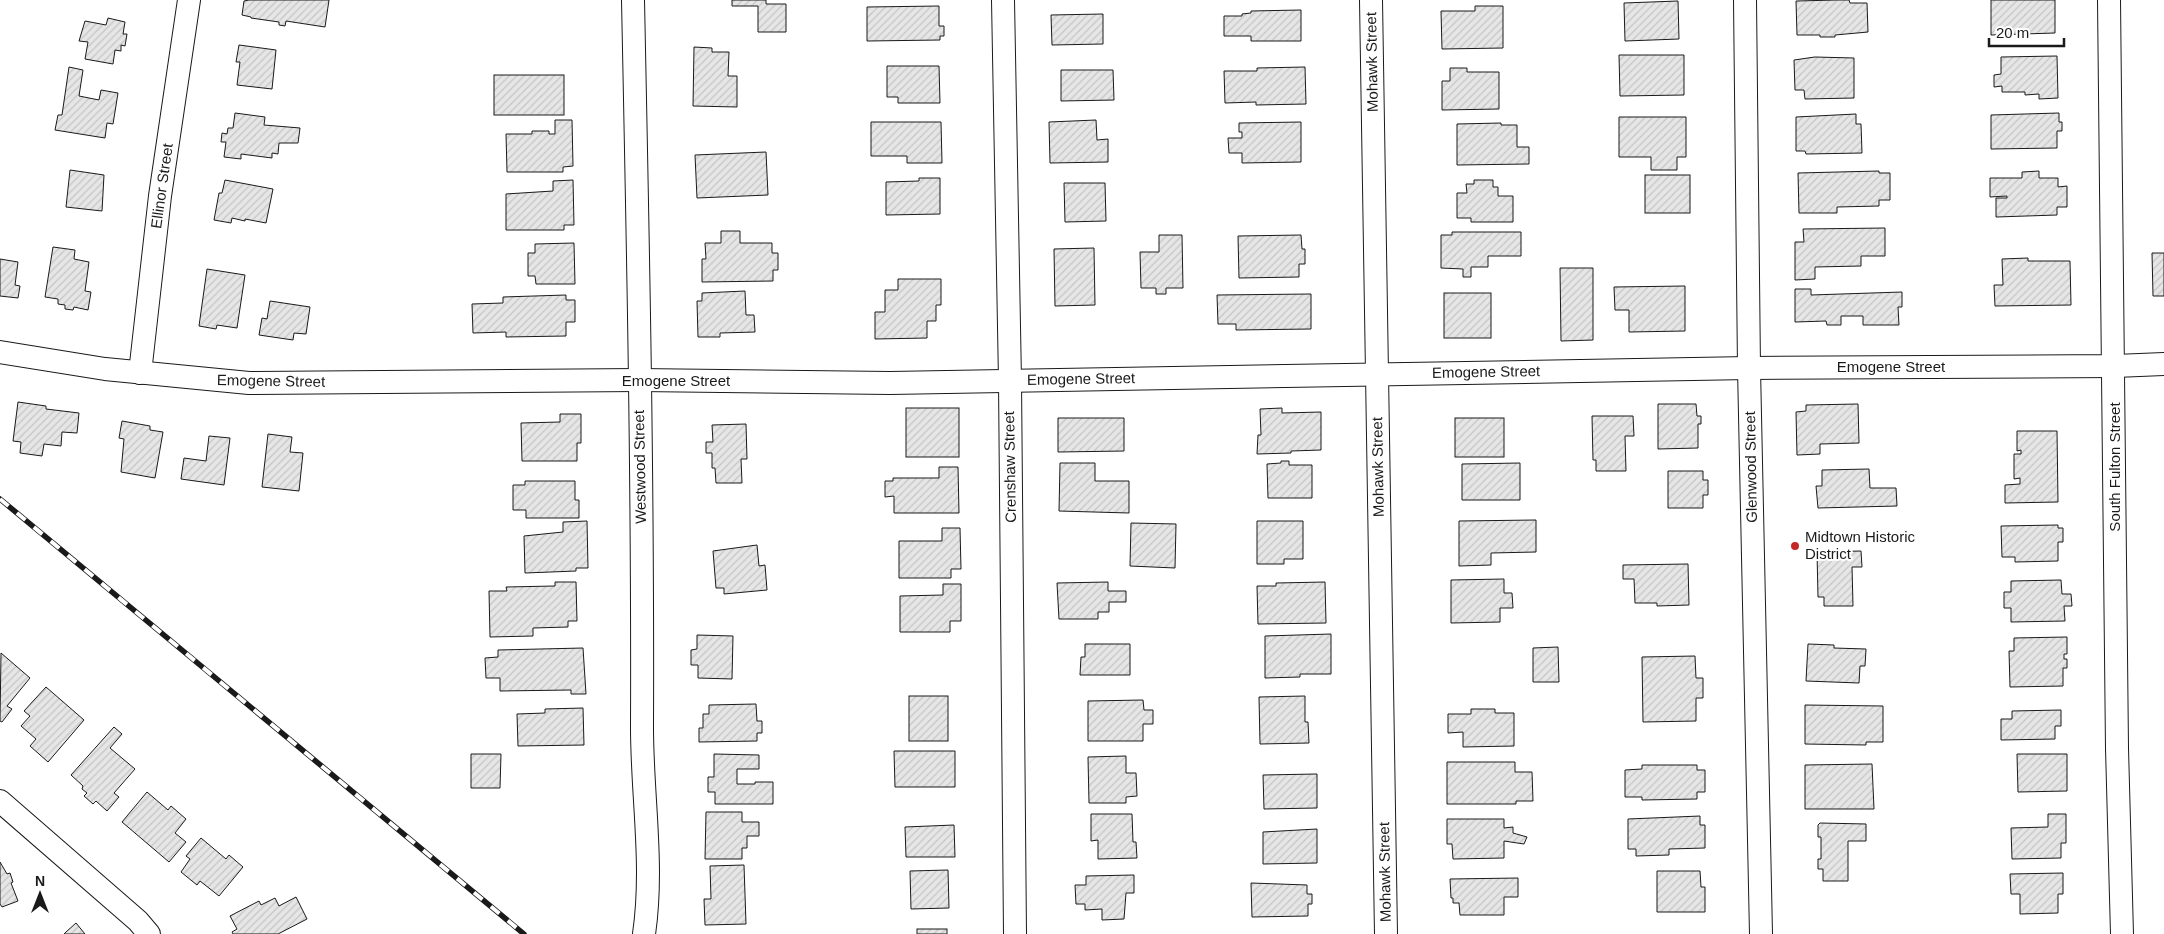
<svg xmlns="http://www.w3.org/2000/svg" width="2164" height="934" viewBox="0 0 2164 934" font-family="Arial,sans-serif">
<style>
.building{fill:url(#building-hatch);stroke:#1a1a1a}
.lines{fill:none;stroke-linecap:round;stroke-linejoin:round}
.street-casing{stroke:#1a1a1a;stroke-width:24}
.street{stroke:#fff;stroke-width:22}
.rail-casing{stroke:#1a1a1a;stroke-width:5.5}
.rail{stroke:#fff;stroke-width:4;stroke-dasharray:11;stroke-linecap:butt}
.poi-dot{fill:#c62828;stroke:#fff;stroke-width:2}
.labels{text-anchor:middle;stroke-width:4;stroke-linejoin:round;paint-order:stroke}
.street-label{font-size:15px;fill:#1a1a1a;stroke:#fff}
.poi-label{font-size:15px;fill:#1a1a1a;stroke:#fff;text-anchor:start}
</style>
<defs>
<pattern id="building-hatch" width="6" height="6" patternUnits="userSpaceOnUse" patternTransform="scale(1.25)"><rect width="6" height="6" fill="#e6e6e6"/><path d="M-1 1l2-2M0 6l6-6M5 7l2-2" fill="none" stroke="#c5c5c5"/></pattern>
</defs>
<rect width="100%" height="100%" fill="#fff"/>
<g class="building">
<polygon points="249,0 329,0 325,27 286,21 285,26 279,25 279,22 251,18 251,17 242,15 244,1"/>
<polygon points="732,0 766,0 766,4 786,4 786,32 758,32 758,6 732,6"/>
<polygon points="1837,0 1849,0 1850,3 1867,3 1868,32 1835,35 1835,37 1820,37 1820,35 1797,35 1796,1"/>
<polygon points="1991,0 2055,0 2055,33 1991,35"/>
<polygon points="1678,1 1679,39 1625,41 1624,3"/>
<polygon points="939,6 939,26 944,26 944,36 940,36 940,40 867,41 867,7"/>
<polygon points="1475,6 1503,6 1503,48 1442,49 1441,11 1475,11"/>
<polygon points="1301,10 1301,41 1251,41 1251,36 1224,36 1224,16 1242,16 1242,14 1251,13 1251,11"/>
<polygon points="1103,14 1103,44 1052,45 1051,15"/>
<polygon points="108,18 125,22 123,34 127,34 125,46 121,45 121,51 115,50 113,64 85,59 88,42 79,41 85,21 106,25"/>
<polygon points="239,45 276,50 272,89 237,85 240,62 236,62"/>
<polygon points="694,47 712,48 712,52 729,52 728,76 737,76 737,107 693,106"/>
<polygon points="1619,55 1684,55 1684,95 1620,96"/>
<polygon points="2057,56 2058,98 2039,99 2039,94 2025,95 2025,92 2002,92 2002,86 1994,87 1994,75 2001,74 2001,57"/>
<polygon points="1815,57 1854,58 1854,98 1805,99 1804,90 1795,90 1794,60"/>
<polygon points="887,66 939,66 940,103 898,103 898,97 887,97"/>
<polygon points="69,67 83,70 79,96 99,100 101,90 118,93 113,124 107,123 105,138 55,130 58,115 62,115"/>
<polygon points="1305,67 1306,104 1256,105 1256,102 1225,103 1224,71 1257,71 1257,68"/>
<polygon points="1450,68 1467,68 1467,72 1499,72 1499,109 1442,110 1442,81 1450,81"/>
<polygon points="1061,70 1113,70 1114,100 1061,101"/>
<rect x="494" y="75" width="70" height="40"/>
<polygon points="235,113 265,117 264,125 300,128 298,143 279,143 278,154 272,153 272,158 241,154 241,159 224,157 226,142 221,142 222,133 227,134 228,128 233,128"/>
<polygon points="2059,113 2059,122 2062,122 2062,131 2057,131 2057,148 1991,149 1991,115"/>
<polygon points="1856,114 1856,124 1861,124 1862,153 1806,154 1805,151 1796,151 1796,117"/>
<polygon points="1619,117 1686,117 1686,157 1677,157 1677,170 1651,170 1651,157 1619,157"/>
<polygon points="555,120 572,120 573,166 563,167 563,172 507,172 506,134 532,134 532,131 549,131 549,134 555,134"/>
<polygon points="1096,120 1097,140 1108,139 1108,162 1050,163 1049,122"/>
<polygon points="871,122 941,122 942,163 907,163 907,156 871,156"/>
<polygon points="1301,122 1301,162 1242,163 1242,153 1229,153 1228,138 1242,138 1242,132 1239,132 1239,123"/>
<polygon points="1501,123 1501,125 1517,125 1517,147 1529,147 1529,164 1457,165 1457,124"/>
<polygon points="766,152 768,195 697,198 695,155"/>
<polygon points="70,170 104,175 102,211 66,207"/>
<polygon points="1879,171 1879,173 1890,173 1890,200 1879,200 1879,206 1837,207 1837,213 1799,213 1798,173"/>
<polygon points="2039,171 2039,178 2058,178 2058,187 2067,186 2067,207 2057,207 2057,215 1996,217 1996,198 2007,198 2007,196 1990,197 1990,178 2022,178 2022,172"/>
<rect x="1645" y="175" width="45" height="38"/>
<polygon points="919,178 940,178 940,214 886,215 886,182 919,181"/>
<polygon points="225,180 273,189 266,223 245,219 245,221 232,218 231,223 214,220 219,193 222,193"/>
<polygon points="573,180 574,225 564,225 564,230 506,230 506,194 553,191 553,181"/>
<polygon points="1474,180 1493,180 1493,187 1498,187 1498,196 1513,196 1513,222 1471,222 1471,218 1457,218 1457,193 1467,193 1466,184 1474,184"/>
<polygon points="1064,183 1105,183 1106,221 1065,222"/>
<polygon points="1885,228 1885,256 1861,256 1861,266 1815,267 1815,279 1795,280 1795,242 1804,242 1803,229"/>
<polygon points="721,231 740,231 740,243 772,243 772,253 778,253 778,270 773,270 773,281 702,282 702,259 706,259 705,243 721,243"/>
<polygon points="1452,232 1521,232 1521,256 1488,256 1488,267 1471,267 1471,277 1463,277 1463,269 1441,268 1441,235 1452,235"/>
<polygon points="1159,235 1182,235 1183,288 1166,288 1166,294 1156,294 1156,288 1141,288 1140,252 1159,252"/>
<polygon points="1301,235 1302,249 1305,249 1305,264 1299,264 1299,277 1239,278 1238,236"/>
<polygon points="574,243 575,284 536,284 535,276 528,276 528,253 535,253 535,244"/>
<polygon points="53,247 75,250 74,259 89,262 85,291 91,292 88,310 74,307 73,310 65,309 65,305 58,304 58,299 45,297"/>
<polygon points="1094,248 1095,305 1055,306 1054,249"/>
<polygon points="2152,253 2164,253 2164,296 2153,296"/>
<polygon points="2028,258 2028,261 2070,261 2071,305 1995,306 1994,285 2003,285 2002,259"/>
<polygon points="0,259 18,262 15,285 20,286 18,298 0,296"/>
<polygon points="1560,268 1593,268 1593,340 1561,341"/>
<polygon points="207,269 245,275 237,328 217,325 216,329 199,326"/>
<polygon points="898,279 941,279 941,305 936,305 936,321 927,321 927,338 875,339 875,312 885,312 885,290 898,290"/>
<polygon points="1685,286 1685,331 1629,332 1629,310 1615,310 1614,287"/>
<polygon points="1795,289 1811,289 1811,295 1902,292 1902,307 1898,307 1899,325 1863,325 1863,316 1841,316 1841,325 1827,325 1826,321 1795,322"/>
<polygon points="745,291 746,315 754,315 755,332 720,333 720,337 698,337 697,301 702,301 702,293"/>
<rect x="1444" y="293" width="47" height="45"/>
<polygon points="1311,294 1311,329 1236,330 1236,324 1218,324 1217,295"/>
<polygon points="566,295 566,300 575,300 575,322 566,322 566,336 506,337 506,332 473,333 472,304 503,303 503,297"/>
<polygon points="270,301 310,307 306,334 294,333 293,340 259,335 262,318 267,319"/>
<polygon points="18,402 46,406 46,409 79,413 77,433 62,432 61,446 44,444 42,456 20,453 21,442 13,441"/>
<polygon points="1658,404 1696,404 1697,416 1701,416 1701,424 1698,424 1698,448 1658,449"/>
<polygon points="1858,404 1859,443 1820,444 1820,454 1797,455 1796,412 1806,411 1806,405"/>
<rect x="906" y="408" width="53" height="49"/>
<polygon points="1282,408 1282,413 1321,412 1321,450 1291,451 1291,453 1257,454 1258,435 1261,435 1260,409"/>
<polygon points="560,414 581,414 581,443 577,443 577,461 522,461 521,423 560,422"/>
<polygon points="1592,416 1633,416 1634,436 1625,436 1626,471 1596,471 1596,460 1593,460"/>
<polygon points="1058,418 1124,418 1124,451 1058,452"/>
<rect x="1455" y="418" width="49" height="39"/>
<polygon points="122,421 150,426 150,430 163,432 155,478 121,472 124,439 119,438"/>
<polygon points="746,424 747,459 741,459 742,483 716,483 715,468 712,468 712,453 706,453 706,442 713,442 712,425"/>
<polygon points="2017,431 2057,431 2058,502 2005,503 2005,485 2020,484 2020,478 2014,479 2014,454 2021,454 2021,450 2017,451"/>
<polygon points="268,434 292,437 290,452 303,453 299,491 262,487"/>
<polygon points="209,436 230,438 224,485 181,479 184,458 206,461"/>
<polygon points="1281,461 1289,461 1289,465 1312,465 1312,498 1268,498 1267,464 1281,463"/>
<polygon points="1060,463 1095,463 1095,481 1129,481 1129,513 1059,511"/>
<polygon points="1520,463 1520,500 1462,500 1462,464"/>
<polygon points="939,467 958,467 959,513 894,513 894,496 885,497 885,481 893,481 893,478 939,478"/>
<polygon points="1869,469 1870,488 1896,488 1897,506 1818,508 1816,486 1822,486 1822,470"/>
<polygon points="1668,471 1703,471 1703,480 1708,480 1708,495 1703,495 1703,508 1668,508"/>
<polygon points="525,481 575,481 575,500 579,500 579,518 526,518 526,510 513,510 513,485 525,485"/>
<polygon points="1536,520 1536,552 1491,553 1491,565 1459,566 1459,521"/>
<polygon points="587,521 588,568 576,568 576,571 525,573 524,536 563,532 563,522"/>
<polygon points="1257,521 1303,521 1303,559 1284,559 1284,564 1257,564"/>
<polygon points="1131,523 1176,524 1175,568 1130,566"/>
<polygon points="2058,525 2058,528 2063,528 2063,542 2058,542 2058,561 2015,562 2015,557 2002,557 2001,526"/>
<polygon points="942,528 960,528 961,569 951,569 951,578 899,578 899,541 942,541"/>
<polygon points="757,545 759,566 765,565 767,590 724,594 724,588 716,588 713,551"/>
<polygon points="1861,551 1862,567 1852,567 1853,606 1824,606 1824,597 1818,597 1817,552"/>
<polygon points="1688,564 1689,605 1657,606 1657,603 1635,603 1634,579 1623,579 1623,565"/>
<polygon points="1504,579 1504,593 1512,593 1513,608 1500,608 1500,622 1451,623 1451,580"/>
<polygon points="2061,580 2062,594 2071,594 2072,606 2064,606 2065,621 2011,622 2011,608 2004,608 2004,592 2011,592 2011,581"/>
<polygon points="555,582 576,582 577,621 568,621 568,627 533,628 533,636 490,637 489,591 507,591 506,587 555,586"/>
<polygon points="1108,582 1108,591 1126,591 1126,602 1109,602 1109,612 1098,612 1098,619 1059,619 1057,583"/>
<polygon points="1325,582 1326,623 1258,624 1257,586 1276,586 1276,583"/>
<polygon points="943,584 961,584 961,621 950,621 950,632 900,632 900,596 943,595"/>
<polygon points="1331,634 1331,674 1300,674 1300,677 1265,678 1265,636"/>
<polygon points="697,635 733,636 732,679 698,678 698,665 691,665 691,650 697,649"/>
<polygon points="2067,637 2067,654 2064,654 2064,659 2067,659 2067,668 2063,668 2063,686 2010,687 2009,651 2014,651 2014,638"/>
<polygon points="1085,644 1130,644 1130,675 1080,675 1081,657 1085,657"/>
<polygon points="1808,644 1834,645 1834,648 1866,649 1865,666 1860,666 1859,683 1806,681"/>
<polygon points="1558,647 1559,682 1533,682 1533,648"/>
<polygon points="583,648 586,694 571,694 571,690 500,691 500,678 486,678 485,658 498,657 498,650"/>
<polygon points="1,653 30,678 7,706 12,709 2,722 0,721"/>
<polygon points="1695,656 1696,678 1703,678 1703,698 1696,698 1696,721 1643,722 1642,657"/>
<polygon points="46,687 84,720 48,762 30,746 36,739 21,726 30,716 24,711"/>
<rect x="909" y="696" width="39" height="45"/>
<polygon points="1305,696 1305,722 1308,722 1309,743 1260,744 1259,697"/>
<polygon points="1143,700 1144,710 1153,710 1153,724 1143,724 1143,741 1088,741 1088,701"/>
<polygon points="756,704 757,721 762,721 762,733 757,733 757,741 699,742 699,728 703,728 703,714 709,714 709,705"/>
<polygon points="1805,705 1883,706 1883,742 1866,742 1866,745 1805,744"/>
<polygon points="583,708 584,745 518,746 517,714 545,713 545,709"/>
<polygon points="1471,709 1495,709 1495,713 1514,713 1514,746 1463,747 1463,732 1448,733 1448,714 1471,714"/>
<polygon points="2061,710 2061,726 2055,726 2055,739 2001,740 2001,719 2012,719 2012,711"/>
<polygon points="114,727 122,734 110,748 135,769 114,793 119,797 107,811 96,801 93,804 84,796 87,793 82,789 83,786 71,775"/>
<polygon points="894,751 955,751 955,787 895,787"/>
<polygon points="471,754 501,754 500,788 471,788"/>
<polygon points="714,754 759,755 759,769 737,769 737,784 755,784 755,782 773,782 773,804 715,804 715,792 708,792 708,777 714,777"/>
<polygon points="2017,754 2067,754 2067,791 2018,792"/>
<polygon points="1126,756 1126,773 1136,773 1137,796 1126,797 1126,803 1089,803 1088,757"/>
<polygon points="1447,762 1515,762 1515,772 1532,772 1533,801 1516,801 1516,804 1447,804"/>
<polygon points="1872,764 1874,809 1805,809 1805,765"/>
<polygon points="1642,765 1697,765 1697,770 1705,770 1705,792 1697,792 1697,799 1642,800 1642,797 1625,797 1625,770 1642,769"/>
<polygon points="1317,774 1317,808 1264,809 1263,775"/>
<polygon points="147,792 168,810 171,806 186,819 175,833 186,842 169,862 122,822"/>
<polygon points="706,812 742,812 742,822 759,822 759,836 747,836 747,848 742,848 742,859 705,859"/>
<polygon points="1091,814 1132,814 1133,842 1136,842 1137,858 1098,859 1098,840 1091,841"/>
<polygon points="2048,814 2066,814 2066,843 2061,843 2061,858 2012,859 2011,828 2048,827"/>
<polygon points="1700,816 1700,825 1705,825 1705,848 1669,849 1669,855 1636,856 1636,849 1628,849 1628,819"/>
<polygon points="1447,819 1504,819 1504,828 1513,827 1513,833 1527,837 1524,844 1504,841 1504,858 1453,859 1452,844 1447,844"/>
<polygon points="1820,823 1866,824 1866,841 1848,841 1848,881 1823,881 1823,869 1818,869 1818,859 1821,859 1821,837 1818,837 1818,825"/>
<polygon points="954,825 955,857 906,857 905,827"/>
<polygon points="1317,829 1317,863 1263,864 1263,832"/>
<polygon points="201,838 226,859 229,855 243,867 219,896 200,881 197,885 181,872 190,859 186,856"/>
<polygon points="0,862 7,874 10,873 13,882 11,883 18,901 2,907 0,904"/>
<polygon points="744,865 746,924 705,925 704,899 711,899 710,866"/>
<polygon points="948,870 949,908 911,909 910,871"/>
<polygon points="1657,871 1700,871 1701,887 1705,887 1705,912 1657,912"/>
<polygon points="2063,873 2063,894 2058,894 2058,913 2020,914 2020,894 2011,894 2010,874"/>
<polygon points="1134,875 1134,893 1126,893 1124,919 1102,920 1102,909 1085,910 1085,904 1076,904 1075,885 1086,885 1086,876"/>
<polygon points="1518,878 1518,897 1504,897 1504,915 1460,915 1459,903 1453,903 1453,898 1451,898 1450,879"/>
<polygon points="1251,883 1307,885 1307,894 1312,894 1312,904 1308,904 1308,916 1252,917"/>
<polygon points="296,897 307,919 278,934 233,934 232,932 237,929 230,916 259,901 261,905 275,898 279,906"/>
<polygon points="76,923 85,934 64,934 66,932"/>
<rect x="917" y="929" width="30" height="5"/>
</g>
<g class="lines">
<defs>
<g id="street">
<path d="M633,0C638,243 643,485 642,728C642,796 654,866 644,934"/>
<polyline points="1003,0 1010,381 1015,934"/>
<polyline points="1371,0 1386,934"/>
<polyline points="1745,0 1749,368 1761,934"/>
<polyline points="2109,0 2117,748 2122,934"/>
<polyline points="0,352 105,369 249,383 639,380 890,383 1749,368 2115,366 2164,364"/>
<polyline points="140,373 160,196 189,0"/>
<polyline points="0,801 138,921 149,934"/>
</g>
</defs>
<use href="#street" class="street-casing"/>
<use href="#street" class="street"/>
<defs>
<polyline id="rail" points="0,499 524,934"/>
</defs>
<use href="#rail" class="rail-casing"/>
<use href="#rail" class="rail"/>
</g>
<circle class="poi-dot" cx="1795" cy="546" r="5"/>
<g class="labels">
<g class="street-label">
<text transform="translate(1372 62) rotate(-91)" y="5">Mohawk Street</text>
<text transform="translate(162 186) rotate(-82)" y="5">Ellinor Street</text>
<text x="1891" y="372">Emogene Street</text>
<text transform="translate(1486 372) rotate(-1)" y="5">Emogene Street</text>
<text transform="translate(1081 379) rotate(-1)" y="5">Emogene Street</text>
<text transform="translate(271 381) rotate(1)" y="5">Emogene Street</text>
<text x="676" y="386">Emogene Street</text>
<text transform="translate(640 467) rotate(-91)" y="5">Westwood Street</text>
<text transform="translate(1010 467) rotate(-91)" y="5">Crenshaw Street</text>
<text transform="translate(1378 467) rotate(-91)" y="5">Mohawk Street</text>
<text transform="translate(1751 467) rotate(-91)" y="5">Glenwood Street</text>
<text transform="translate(2115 467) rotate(-90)" y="5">South Fulton Street</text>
<text transform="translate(1385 872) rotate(-91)" y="5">Mohawk Street</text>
</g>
<g class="poi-label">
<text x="1805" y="542">Midtown Historic<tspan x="1805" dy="17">District</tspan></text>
</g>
</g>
<g transform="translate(40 894)" stroke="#ffffff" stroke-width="4" paint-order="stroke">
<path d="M0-4L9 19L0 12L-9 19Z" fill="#1a1a1a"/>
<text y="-8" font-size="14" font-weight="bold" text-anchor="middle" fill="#1a1a1a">N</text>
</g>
<path d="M1989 38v8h75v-8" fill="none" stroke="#1a1a1a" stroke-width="2.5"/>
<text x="1996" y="38" font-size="15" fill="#1a1a1a" stroke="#ffffff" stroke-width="4" paint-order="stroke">20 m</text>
</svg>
